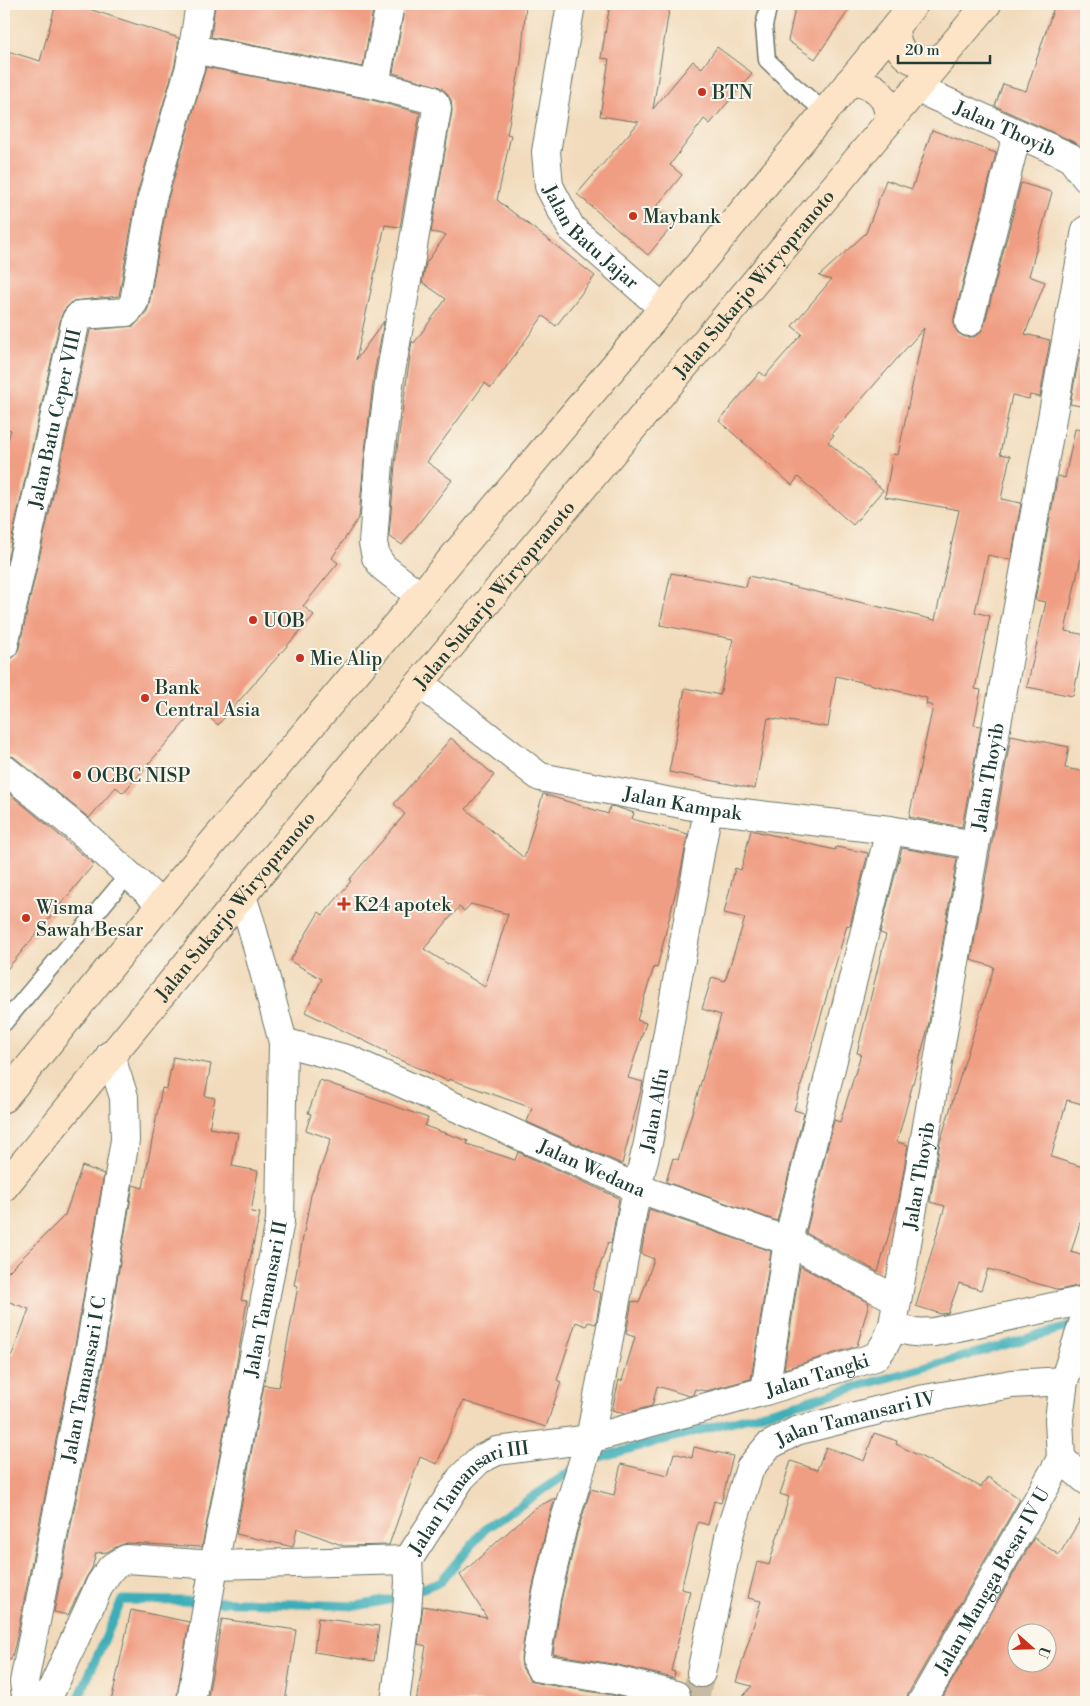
<svg xmlns="http://www.w3.org/2000/svg" width="1090" height="1706" viewBox="0 0 1090 1706" font-family="'Libre Bodoni',serif">
<style>
.lines{fill:none;stroke-linecap:round;stroke-linejoin:round}
.stream{stroke:#3daeb8;stroke-width:9}
.building{fill:#f09e83;fill-rule:evenodd}
.minor-tunnel{stroke:#c8bba1;stroke-width:28;stroke-dasharray:28 14;stroke-linecap:butt}
.service-casing{stroke:#697464;stroke-width:19}
.minor-casing{stroke:#697464;stroke-width:30}
.secondary-casing{stroke:#697464;stroke-width:30}
.service{stroke:#fff;stroke-width:16}
.minor{stroke:#fff;stroke-width:28}
.secondary{stroke:#fee4c6;stroke-width:28}
.poi-dot{fill:#c8321e;stroke:#fbf7ec;stroke-width:2}
.labels{text-anchor:middle;stroke-width:4;stroke-linejoin:round;paint-order:stroke}
.poi-label{font-size:19px;fill:#1f3d34;stroke:#fbf7ec;text-anchor:start}
.street-label{font-size:19px;fill:#1f3d34;stroke:#fbf7ec}
</style>
<rect width="100%" height="100%" fill="#fbf7ec"/>
<filter id="ink" filterUnits="userSpaceOnUse"><feTurbulence type="fractalNoise" baseFrequency=".02" numOctaves="2"/><feDisplacementMap in="SourceGraphic" scale="10" xChannelSelector="R" yChannelSelector="G"/><feConvolveMatrix kernelMatrix="1 2 1 2 8 2 1 2 1" color-interpolation-filters="sRGB"/></filter>
<filter id="wash" filterUnits="userSpaceOnUse"><feTurbulence type="fractalNoise" baseFrequency=".0096" numOctaves="4" result="noise"/><feDisplacementMap in="SourceGraphic" scale="20" xChannelSelector="R" yChannelSelector="G"/><feGaussianBlur stdDeviation="1.12" result="paint"/><feColorMatrix in="noise" values="0 0 0 0 0 0 0 0 0 0 0 0 0 0 0 0 0 1.4 0 .05"/><feComposite in="paint" operator="in"/></filter>
<g filter="url(#wash)">
<rect width="100%" height="100%" fill="#f2dbbc"/>
<g class="lines">
<g class="stream">
<polyline points="589,1460 775,1410 1078,1324"/>
<polyline points="77,1702 122,1600 240,1602 356,1606 395,1599 441,1581 485,1529 574,1469"/>
</g>
</g>
<g id="blocks">
<g class="building">
<polygon points="56,4 90,4 89,9 179,38 175,64 137,194 119,296 73,301 64,310 61,317 4,574 4,452 11,430 4,428 4,50 40,61"/>
<polygon points="215,4 374,4 363,67 211,37"/>
<polygon points="405,4 526,4 521,61 507,134 511,135 497,200 595,276 556,326 543,316 491,388 485,383 427,462 452,480 402,545 389,536 395,464 412,341 414,343 446,299 422,282 426,263 446,235 431,232 452,111 451,100 446,92 440,87 393,73"/>
<polygon points="610,4 670,4 653,109 693,61 702,68 717,47 752,73 710,124 704,119 670,165 682,175 655,208 674,224 648,255 577,194 639,122 600,116 609,59 601,58"/>
<polygon points="796,4 853,4 815,59 788,41"/>
<polygon points="1055,4 1086,4 1086,153 1076,143 995,106 1003,84 1026,91"/>
<polygon points="206,67 372,100 420,113 400,227 385,225 356,360 384,321 374,375 364,460 359,517 332,558 338,563 303,606 314,615 218,725 198,707 123,793 116,787 89,818 14,757 4,754 4,660 9,660 15,656 19,648 90,330 134,326 147,311 149,305 167,202"/>
<polygon points="932,130 996,153 954,318 954,327 958,333 965,337 974,337 980,333 984,326 1021,183 1052,192 1029,276 1045,282 1025,334 1050,340 1040,397 1030,395 1029,399 1012,395 1000,454 1010,456 1001,499 1021,503 1011,560 988,555 975,612 990,616 975,689 981,690 974,725 981,726 962,827 909,817 933,706 926,704 927,698 836,676 828,727 768,718 755,789 669,772 685,688 720,695 733,639 660,625 671,573 746,587 749,576 935,620 959,510 885,497 893,454 898,455 924,328 832,433 834,435 828,442 883,490 853,525 798,477 792,485 719,421 760,372 765,376 802,334 792,326 831,280 819,276 866,233 886,180 912,189"/>
<polygon points="1081,348 1086,350 1086,407 1070,404"/>
<polygon points="1075,429 1086,430 1086,534 1065,631 1086,635 1073,696 1027,687 1046,602 1035,600 1057,479 1058,476 1065,478"/>
<polygon points="1011,735 1069,747 1065,768 1086,772 1086,1105 1067,1100 1051,1157 1086,1168 1086,1203 1071,1252 1086,1257 1086,1270 1082,1285 1059,1290 988,1269 981,1290 959,1283 948,1313 941,1314 916,1306 945,1206 930,1202 940,1142 994,967 971,960"/>
<path d="M451,738L494,775L466,809L524,858L543,794L608,814L610,806L616,807L634,813L632,819L688,834L681,870L657,968L654,967L637,1020L646,1023L628,1078L643,1082L622,1164L527,1122L532,1108L449,1079L448,1081L386,1054L387,1052L305,1012L322,979L290,961L319,912L323,915L351,881L349,880L405,814L394,804ZM471,904L508,914L485,987L424,949L459,907L464,911Z"/>
<polygon points="4,789 94,864 4,973"/>
<polygon points="751,830 835,850 836,847 868,853 850,926 847,925 794,1110 804,1113 777,1221 666,1182 673,1158 678,1160 721,1015 702,1009 712,977 725,981 745,918 724,913 735,868 741,870"/>
<polygon points="902,848 957,858 928,1028 897,1142 908,1145 899,1199 878,1272 806,1233 834,1120 840,1122 861,1054 857,1053 886,935 880,933"/>
<polygon points="173,1057 211,1064 205,1096 215,1098 209,1128 238,1133 232,1166 258,1171 251,1212 260,1213 241,1300 247,1301 234,1380 202,1547 127,1543 118,1546 107,1552 96,1553 92,1568 86,1578 68,1615 54,1612 106,1346 133,1185 143,1188 162,1088 167,1089"/>
<polygon points="320,1080 428,1118 425,1126 468,1141 467,1144 515,1160 518,1152 619,1198 611,1244 608,1242 592,1290 601,1293 596,1324 588,1322 586,1326 576,1322 557,1380 561,1382 546,1427 463,1401 437,1464 420,1457 389,1545 344,1546 297,1528 293,1547 236,1534 264,1385 279,1387 298,1286 294,1285 311,1195 331,1139 306,1130 311,1114 308,1113"/>
<polygon points="82,1166 104,1174 76,1340 16,1641 11,1660 4,1659 4,1352 12,1355 29,1309 4,1300 4,1276 65,1215"/>
<polygon points="649,1209 771,1251 751,1379 706,1391 695,1389 693,1395 689,1396 657,1386 652,1406 626,1413 612,1410 619,1380 622,1381 635,1337 626,1334 632,1301 639,1303 654,1259 641,1254"/>
<polygon points="800,1266 869,1303 857,1346 784,1369"/>
<polygon points="874,1433 897,1441 896,1444 981,1487 988,1477 1020,1499 908,1694 906,1702 738,1702 752,1686 736,1682 761,1601 748,1598 757,1562 769,1565 789,1497 780,1494 791,1461 817,1470 826,1447 864,1461"/>
<polygon points="694,1447 733,1456 721,1503 714,1501 708,1525 698,1522 681,1589 690,1591 671,1671 675,1672 674,1678 618,1665 553,1654 561,1601 577,1533 591,1489 614,1495 621,1464 668,1475 674,1453 692,1458"/>
<polygon points="555,1498 547,1525 531,1595 521,1658 522,1667 530,1680 537,1683 612,1695 640,1702 416,1702 426,1646 418,1644 423,1606 487,1618 460,1575 535,1508"/>
<path d="M1086,1510V1702H940L1034,1538L1059,1555ZM1018,1634H1048V1664H1018Z"/>
<polygon points="131,1610 189,1622 176,1702 111,1702"/>
<polygon points="318,1618 379,1626 374,1661 314,1652"/>
<polygon points="222,1619 296,1630 285,1702 207,1702"/>
</g>
</g>
</g>
<g filter="url(#ink)">
<use href="#blocks" fill-opacity="0" stroke="#697464" stroke-width="1"/>
<g class="lines">
<polyline class="minor-tunnel" points="694,1702 701,1673"/>
<defs>
<g id="service">
<polyline points="769,4 764,26 767,60 793,85 824,111"/>
<polyline points="4,1023 128,875"/>
</g>
<g id="minor">
<path id="s1" d="M571,4L546,152L549,186L571,228L663,308"/>
<polyline points="193,49 375,85 430,99 436,104 437,109 390,377 379,462 373,543 376,557 383,567 420,596"/>
<polyline points="375,85 390,4"/>
<path id="s2" d="M916,88L1070,157L1086,178"/>
<polyline points="969,322 1017,134"/>
<path id="s3" d="M4,645L76,320L80,315L127,312L134,302L152,198L190,67L200,4"/>
<path id="s4" d="M421,684L540,777L708,809L890,830L975,845"/>
<polyline points="4,769 83,833 161,904"/>
<path id="s5" d="M283,1042L350,1060L637,1188L788,1241L853,1277L896,1299"/>
<polyline points="1086,1314 1064,1381 1059,1419 1061,1459 1086,1480"/>
<path d="M893,1325C905,1333 919,1333 934,1332L1086,1300"/>
<polyline points="765,1391 788,1241 890,830"/>
<path id="s6" d="M701,1673L730,1532L750,1468L768,1446L796,1431L919,1400L1012,1384L1064,1381"/>
<path id="s7" d="M676,1695L615,1680L540,1668L536,1660L546,1598L562,1529L590,1439L637,1188L648,1143L708,809"/>
<path id="s8" d="M27,1702L24,1682L91,1343L125,1140L124,1097L110,1055"/>
<polyline points="40,1702 52,1689 100,1584 111,1568 126,1559 214,1565 408,1560"/>
<path id="s9" d="M191,1702L214,1565L280,1221L283,1042L251,924L242,896"/>
<path id="s10" d="M395,1702L407,1611L409,1582L408,1560L461,1478L479,1460L497,1451L590,1439L765,1391L875,1357C885,1347 889,1337 893,1325L975,845L1086,230"/>
<path id="s11" d="M922,1702L1061,1459"/>
</g>
<g id="secondary">
<path d="M895,27C896,57 913,67 941,59"/>
<path d="M849,82C875,83 886,93 890,119"/>
<polyline points="4,1098 161,904 663,308 914,4"/>
<path id="s12" d="M4,1187L242,896L987,4"/>
</g>
</defs>
<use href="#service" class="service-casing"/>
<use href="#minor" class="minor-casing"/>
<use href="#secondary" class="secondary-casing"/>
<use href="#service" class="service"/>
<use href="#minor" class="minor"/>
<use href="#secondary" class="secondary"/>
</g>
</g>
<g class="poi-dot">
<circle cx="702" cy="92" r="5"/>
<circle cx="633" cy="216" r="5"/>
<circle cx="253" cy="620" r="5"/>
<circle cx="300" cy="658" r="5"/>
<circle cx="145" cy="698" r="5"/>
<circle cx="77" cy="775" r="5"/>
<path d="M341.5 896.5h5v5h5v5h-5v5h-5v-5h-5v-5h5z"/>
<circle cx="26" cy="918" r="5"/>
</g>
<g class="labels">
<g class="poi-label">
<text x="712" y="99">BTN</text>
<text x="643" y="223">Maybank</text>
<text x="263" y="627">UOB</text>
<text x="310" y="665">Mie Alip</text>
<text x="155" y="694">Bank<tspan x="155" dy="22">Central Asia</tspan></text>
<text x="87" y="782">OCBC NISP</text>
<text x="354" y="911">K24 apotek</text>
<text x="36" y="914">Wisma<tspan x="36" dy="22">Sawah Besar</tspan></text>
</g>
<g class="street-label">
<text dy="7" stroke="none"><textPath href="#s2" startOffset="98">Jalan Thoyib</textPath></text>
<text dy="7" stroke="none"><textPath href="#s1" startOffset="251">Jalan Batu Jajar</textPath></text>
<text dy="7" stroke="none"><textPath href="#s12" startOffset="1174">Jalan Sukarjo Wiryopranoto</textPath></text>
<text dy="7" stroke="none"><textPath href="#s3" startOffset="232">Jalan Batu Ceper VIII</textPath></text>
<text dy="7" stroke="none"><textPath href="#s12" startOffset="769">Jalan Sukarjo Wiryopranoto</textPath></text>
<text dy="7" stroke="none"><textPath href="#s10" startOffset="1270">Jalan Thoyib</textPath></text>
<text dy="7" stroke="none"><textPath href="#s4" startOffset="296">Jalan Kampak</textPath></text>
<text dy="7" stroke="none"><textPath href="#s12" startOffset="364">Jalan Sukarjo Wiryopranoto</textPath></text>
<text dy="7" stroke="none"><textPath href="#s7" startOffset="711">Jalan Alfu</textPath></text>
<text dy="7" stroke="none"><textPath href="#s5" startOffset="334">Jalan Wedana</textPath></text>
<text dy="7" stroke="none"><textPath href="#s10" startOffset="865">Jalan Thoyib</textPath></text>
<text dy="7" stroke="none"><textPath href="#s9" startOffset="410">Jalan Tamansari II</textPath></text>
<text dy="7" stroke="none"><textPath href="#s10" startOffset="616">Jalan Tangki</textPath></text>
<text dy="7" stroke="none"><textPath href="#s8" startOffset="329">Jalan Tamansari I C</textPath></text>
<text dy="7" stroke="none"><textPath href="#s6" startOffset="332">Jalan Tamansari IV</textPath></text>
<text dy="7" stroke="none"><textPath href="#s10" startOffset="235">Jalan Tamansari III</textPath></text>
<text dy="7" stroke="none"><textPath href="#s11" startOffset="140">Jalan Mangga Besar IV U</textPath></text>
</g>
</g>
<rect width="1090" height="1706" fill="none" stroke="#fbf7ec" stroke-width="20"/>
<g transform="translate(1032 1648) rotate(110)"><circle r="24" fill="#fbf7ec" stroke="#a3ada2"/>
<path d="M0-4L9 19L0 12L-9 19Z" fill="#c8321e"/>
<text y="-8" font-size="14" font-weight="bold" text-anchor="middle" fill="#1f3d34">U</text>
</g>
<path d="M898 55v8h92v-8" fill="none" stroke="#1f3d34" stroke-width="2.5"/>
<text x="905" y="55" font-size="15" fill="#1f3d34" stroke="#fbf7ec" stroke-width="4" paint-order="stroke">20 m</text>
</svg>
